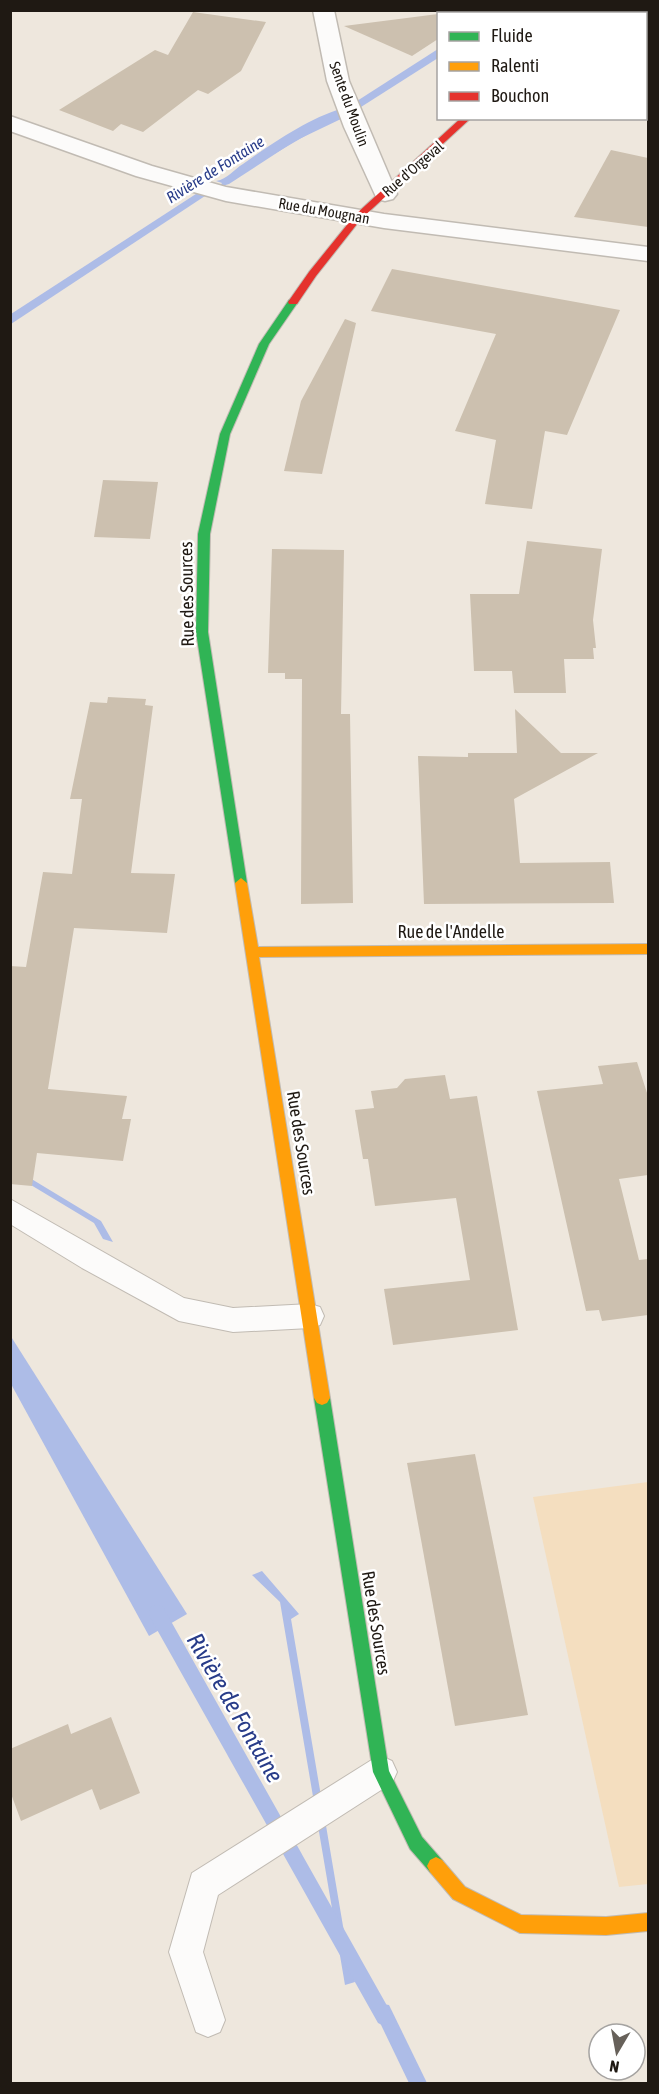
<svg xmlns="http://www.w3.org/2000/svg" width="659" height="2094" viewBox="0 0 659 2094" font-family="'Asap Condensed',sans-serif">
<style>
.green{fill:#f4debf}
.water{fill:#adbce7}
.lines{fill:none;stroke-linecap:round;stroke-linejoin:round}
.stream{fill:#adbce7;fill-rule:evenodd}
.building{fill:#ccc0af}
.lane-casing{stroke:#c1bbb3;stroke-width:2}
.street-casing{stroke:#c1bbb3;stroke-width:3}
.fast-casing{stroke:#c1bbb3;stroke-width:2}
.slow-casing{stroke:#c1bbb3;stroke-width:2}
.jam-casing{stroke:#c1bbb3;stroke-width:2}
.lane{fill:#fcfbfa;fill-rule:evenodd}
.street{fill:#fcfbfa;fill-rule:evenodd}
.fast{fill:#30b455;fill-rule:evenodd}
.slow{fill:#ff9f0a;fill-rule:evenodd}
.jam{fill:#e5322d;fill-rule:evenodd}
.labels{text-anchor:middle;stroke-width:5;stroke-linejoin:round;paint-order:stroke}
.far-street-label{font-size:15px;fill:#1f1913;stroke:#fff}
.far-water-label{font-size:16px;font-style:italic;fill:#283c89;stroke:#fff}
.street-label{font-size:18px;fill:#1f1913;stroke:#fff}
.near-water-label{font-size:24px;font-style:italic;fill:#283c89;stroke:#fff}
</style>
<rect width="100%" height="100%" fill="#eee7dd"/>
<polygon class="green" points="648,1482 648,1884 619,1887 533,1497"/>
<g class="water">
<polygon points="438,49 438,58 361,107 357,101"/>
<path d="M341,109L343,118L295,141L229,184L219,187L222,183L216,181C228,179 233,170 243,164C271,144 309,118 341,109Z"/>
<polygon points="199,192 208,194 11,324 11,314"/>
<polygon points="10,1166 101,1221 113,1242 103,1239 94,1223 11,1173"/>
<polygon points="10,1335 187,1614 149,1636 11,1384"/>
<polygon points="262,1571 299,1614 291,1619 343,1926 355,1982 345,1985 280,1602 252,1575"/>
<polygon points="370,2002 389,2005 427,2083 409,2083"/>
</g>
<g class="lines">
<g class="stream">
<polygon points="343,107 346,108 346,112 274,154 266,152"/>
<polygon points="157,1605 163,1607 390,2011 393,2017 390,2023 384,2026 378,2023 151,1619 149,1613 151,1607"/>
</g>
</g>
<g class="building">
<polygon points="193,12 266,22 241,71 208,94 198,90 143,132 121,124 113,131 59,110 155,50 168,55"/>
<polygon points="438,14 438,39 412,56 344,26"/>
<polygon points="611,150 648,158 648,227 574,217"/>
<polygon points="392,269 620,310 567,435 545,431 532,509 485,504 496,440 455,431 496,334 371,311"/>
<polygon points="345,319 356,323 322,474 284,471 301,401"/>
<polygon points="103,480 158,482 150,539 94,537"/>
<polygon points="527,541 602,549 593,620 596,648 593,648 594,659 564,659 566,693 514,693 512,671 474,671 470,594 519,594"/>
<polygon points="272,549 344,550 341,714 350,714 353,903 301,904 302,679 285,679 285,673 268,673"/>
<polygon points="108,697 146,699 145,705 153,706 131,873 175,874 167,933 74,928 48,1089 127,1096 122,1119 131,1119 123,1161 37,1153 32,1186 10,1184 10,966 26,967 43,872 72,874 82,799 70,799 90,702 107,703"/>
<polygon points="515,709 561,753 598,753 514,799 520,863 610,862 614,903 424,904 418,756 468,757 468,753 517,753"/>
<polygon points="637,1062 648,1096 648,1175 619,1179 639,1260 648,1259 648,1315 602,1321 599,1310 586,1311 537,1091 603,1084 598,1066"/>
<polygon points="445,1075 450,1099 477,1096 518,1330 393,1345 384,1289 470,1280 456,1198 375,1206 368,1159 363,1159 355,1110 374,1108 371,1091 397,1088 405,1079"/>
<polygon points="475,1454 528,1715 455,1726 407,1463"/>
<polygon points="111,1717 140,1793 100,1810 92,1789 21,1821 10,1791 10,1749 68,1724 71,1734"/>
</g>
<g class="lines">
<defs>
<g id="lane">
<polygon points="10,1199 184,1298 233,1308 310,1304 320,1307 324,1316 320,1325 310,1328 233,1332 179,1321 82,1268 10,1224"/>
<polygon points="381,1756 392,1761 397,1772 392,1783 218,1895 203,1952 225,2020 220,2032 208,2037 196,2032 169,1952 192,1873 370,1761"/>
</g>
<g id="street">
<polygon points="313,10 334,10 349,81 397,194 393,199 385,201 377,199 344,127 327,81"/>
<polygon points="539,10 560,10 559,14 538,14"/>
<polygon points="10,116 152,166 226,187 384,214 648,247 648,261 384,228 226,201 136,176 10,131"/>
</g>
<g id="fast">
<polygon points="293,299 298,302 269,344 230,434 210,534 208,632 247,883 241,888 235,883 196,632 198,534 220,434 259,344 289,300"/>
<polygon points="322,1391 327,1393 330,1398 389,1771 422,1837 442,1860 445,1866 442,1872 436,1875 430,1872 410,1849 373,1772 314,1398 317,1393"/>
</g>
<g id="slow">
<polygon points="241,878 247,883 258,947 648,944 648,954 259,957 330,1398 327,1403 322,1405 317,1403 314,1398 235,883"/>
<polygon points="436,1857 442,1860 465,1887 521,1915 606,1917 648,1913 648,1931 606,1935 520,1933 453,1899 430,1872 427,1866 430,1860"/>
</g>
<polygon id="jam" points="461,118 471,118 361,219 316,276 297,304 289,304 288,302 309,272 355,215"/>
</defs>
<use href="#lane" class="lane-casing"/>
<use href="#street" class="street-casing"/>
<use href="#fast" class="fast-casing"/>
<use href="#slow" class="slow-casing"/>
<use href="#jam" class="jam-casing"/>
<use href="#lane" class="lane"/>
<use href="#street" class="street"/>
<use href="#fast" class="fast"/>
<use href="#slow" class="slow"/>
<use href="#jam" class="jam"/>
</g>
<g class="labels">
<g class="far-street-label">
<text transform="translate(349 104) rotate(70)" y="5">Sente du Moulin</text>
<text transform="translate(413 169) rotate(-41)" y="5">Rue d'Orgeval</text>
<text transform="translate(324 211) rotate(10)" y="5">Rue du Mougnan</text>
</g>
<g class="far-water-label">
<text transform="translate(215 169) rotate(-32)" y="6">Rivière de Fontaine</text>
</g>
<g class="street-label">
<text transform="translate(187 594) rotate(-91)" y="6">Rue des Sources</text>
<text x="451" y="938">Rue de l'Andelle</text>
<text transform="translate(301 1143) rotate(81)" y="6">Rue des Sources</text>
<text transform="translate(376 1623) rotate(81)" y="6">Rue des Sources</text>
</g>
<g class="near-water-label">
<text transform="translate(235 1708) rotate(60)" y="8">Rivière de Fontaine</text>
</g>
</g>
<rect width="659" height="2094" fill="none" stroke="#1f1913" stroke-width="24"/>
<rect x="437" y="12" width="210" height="108" fill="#ffffff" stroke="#a5a3a1" stroke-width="1.5"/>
<rect x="449" y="32" width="30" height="9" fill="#30b455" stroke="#a5a3a1" stroke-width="1.5"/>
<text x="491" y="42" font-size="18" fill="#1f1913">Fluide</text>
<rect x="449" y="62" width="30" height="9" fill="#ff9f0a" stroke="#a5a3a1" stroke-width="1.5"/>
<text x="491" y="72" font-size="18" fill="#1f1913">Ralenti</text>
<rect x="449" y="92" width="30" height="9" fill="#e5322d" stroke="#a5a3a1" stroke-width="1.5"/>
<text x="491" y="102" font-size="18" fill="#1f1913">Bouchon</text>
<g transform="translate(617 2052) rotate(190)"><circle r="28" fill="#ffffff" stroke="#a5a3a1" stroke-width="1.5"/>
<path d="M0-4.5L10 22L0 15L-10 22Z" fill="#67615a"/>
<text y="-9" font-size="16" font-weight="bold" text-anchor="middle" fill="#1f1913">N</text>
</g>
</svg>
